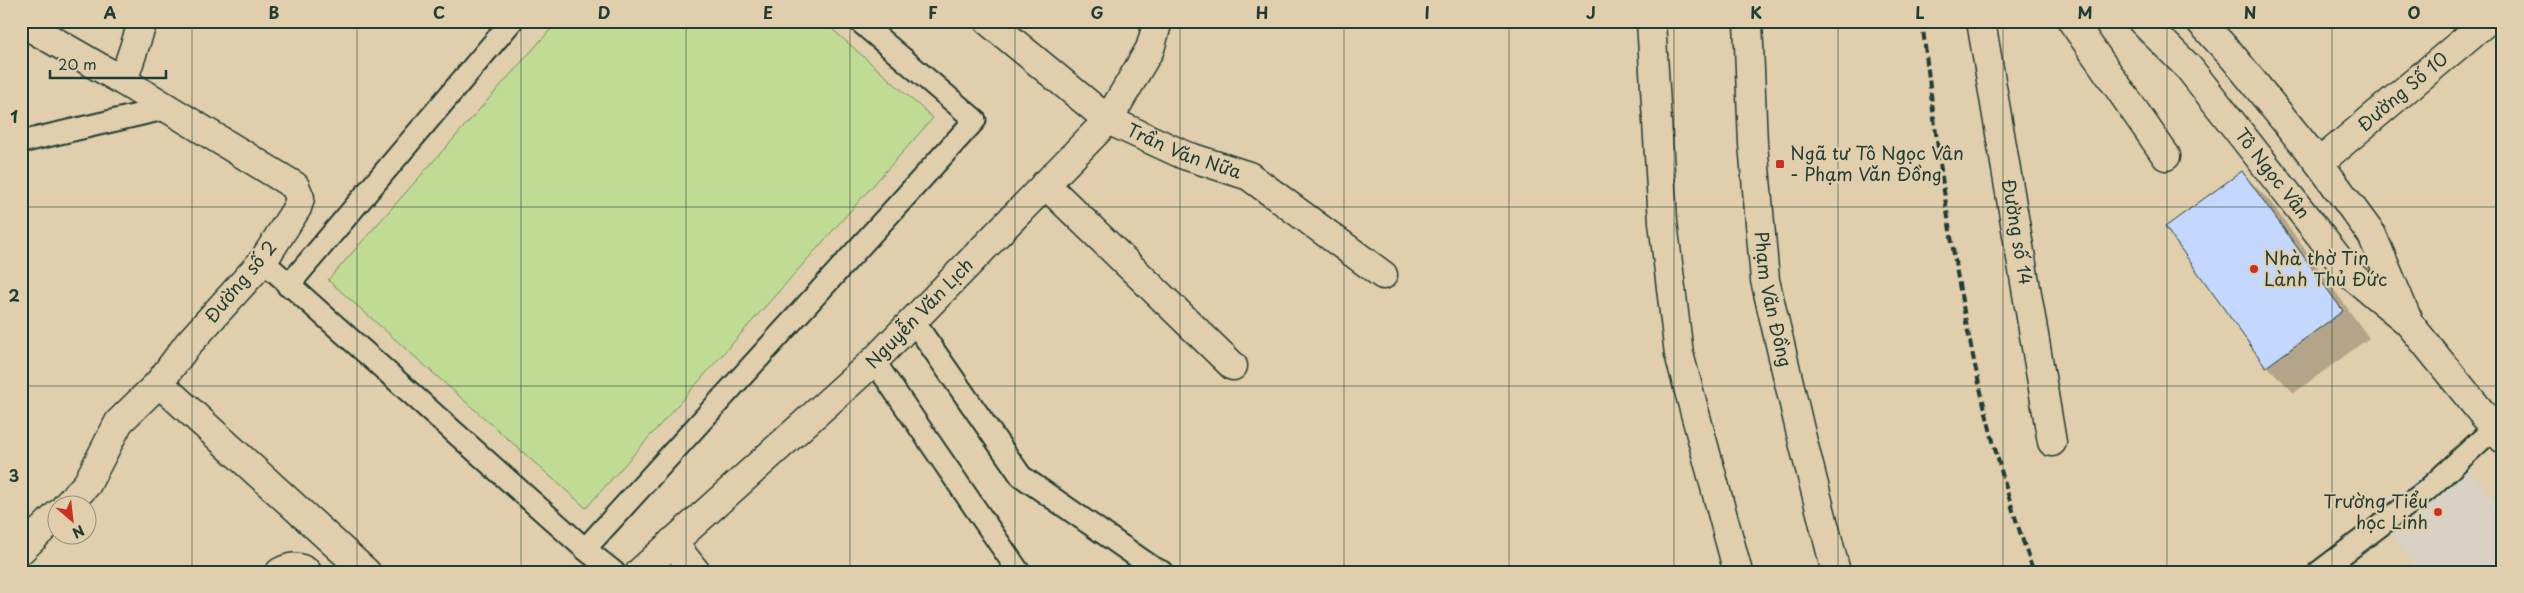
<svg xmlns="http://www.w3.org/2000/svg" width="2524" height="593" viewBox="0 0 2524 593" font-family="'Playpen Sans',sans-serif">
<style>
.built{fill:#d8d1c4}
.green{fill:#c0db93;stroke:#708c64}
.shadow{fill:#0003}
.building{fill:#c3d8fc;stroke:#1f3d34}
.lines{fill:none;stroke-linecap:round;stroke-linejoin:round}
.service-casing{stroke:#1f3d34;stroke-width:25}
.minor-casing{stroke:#1f3d34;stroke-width:31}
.secondary-casing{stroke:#1f3d34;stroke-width:31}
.trunk-casing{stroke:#1f3d34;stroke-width:31}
.service{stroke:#e1ceac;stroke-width:21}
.minor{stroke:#e1ceac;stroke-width:28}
.secondary{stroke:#e1ceac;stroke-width:28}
.trunk{stroke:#e1ceac;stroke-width:28}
.rail{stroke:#1f3d34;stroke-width:4;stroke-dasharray:8 4;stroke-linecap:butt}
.grid{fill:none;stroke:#1f3d34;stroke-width:1;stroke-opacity:0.55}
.poi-dot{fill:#c8321e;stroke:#e1ceac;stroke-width:2}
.labels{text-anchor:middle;stroke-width:4.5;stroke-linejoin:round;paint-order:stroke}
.street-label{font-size:18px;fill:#1f3d34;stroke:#e1ceac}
.poi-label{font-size:18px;fill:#1f3d34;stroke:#e1ceac;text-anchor:start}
.neatline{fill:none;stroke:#1f3d34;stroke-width:2}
.grid-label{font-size:16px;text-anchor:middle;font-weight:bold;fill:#1f3d34}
</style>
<rect width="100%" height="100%" fill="#e1ceac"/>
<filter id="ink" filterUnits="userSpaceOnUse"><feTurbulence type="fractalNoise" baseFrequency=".02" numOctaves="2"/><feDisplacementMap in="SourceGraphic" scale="10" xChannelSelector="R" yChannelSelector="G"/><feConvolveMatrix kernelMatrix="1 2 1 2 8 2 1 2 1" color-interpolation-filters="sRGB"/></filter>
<g filter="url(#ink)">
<polygon class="built" points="2456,451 2503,514 2503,572 2419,572 2374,510"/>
<polygon class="green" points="558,21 823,21 933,118 586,508 328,280"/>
<polygon class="shadow" points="2242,173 2269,200 2369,338 2294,393 2267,366"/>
<polygon class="building" points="2242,171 2343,311 2266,367 2165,227"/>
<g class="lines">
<defs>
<g id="service">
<polyline points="21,142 168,108"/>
<polyline points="263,261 585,549 614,572"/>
<polyline points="288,286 512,21"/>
<polyline points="912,319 1021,476 1152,567 1162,572"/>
<polyline points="874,361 1019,572"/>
<polyline points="585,549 975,120 859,21"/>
<polyline points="2319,572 2427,490 2494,428"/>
</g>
<g id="minor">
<path id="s1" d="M988,21L1108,120L1184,155L1249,176L1383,275"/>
<path id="s2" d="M1981,21L2052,442"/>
<polyline points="2072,21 2166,156"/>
<polyline points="21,22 123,81 295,186 300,198 297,208 263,261 188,344 159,383 119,422 87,484 66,506"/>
<polyline points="123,81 143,21"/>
<path id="s3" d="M2319,163L2487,21"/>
<polyline points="1045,184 1233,366"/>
<polyline points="159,383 366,572"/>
<polyline points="672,542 696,572"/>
<polyline points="21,550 58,514"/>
<path d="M280,572C290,567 297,565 307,572"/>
<path id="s4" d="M640,572L874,361L1108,120L1150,49L1158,21"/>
</g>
<g id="secondary">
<path id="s5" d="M2142,21L2189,68L2352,276L2408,322L2503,439"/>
<polyline points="2200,21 2233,57 2319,163 2372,235 2407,318"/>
</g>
<g id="trunk">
<polyline points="1651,21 1663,222 1679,354 1738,572"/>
<path id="s6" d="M1748,21L1753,144L1765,280L1800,430L1836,572"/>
</g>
</defs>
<use href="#service" class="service-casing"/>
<use href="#minor" class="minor-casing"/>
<use href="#secondary" class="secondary-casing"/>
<use href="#trunk" class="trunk-casing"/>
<use href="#service" class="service"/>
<use href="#minor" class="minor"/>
<use href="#secondary" class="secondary"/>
<use href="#trunk" class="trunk"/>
<path class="rail" d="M1922,21C1944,206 1969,396 2034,572"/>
</g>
</g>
<path class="grid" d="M192,21V572M357,21V572M521,21V572M686,21V572M850,21V572M1015,21V572M1180,21V572M1344,21V572M1509,21V572M1674,21V572M1838,21V572M2003,21V572M2167,21V572M2332,21V572M21,207H2503M21,386H2503"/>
<g class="poi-dot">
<rect x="1775" y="159" width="10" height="10" rx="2.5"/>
<circle cx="2254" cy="269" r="5"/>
<circle cx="2438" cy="512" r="5"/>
</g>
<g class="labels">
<g class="street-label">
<text dy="6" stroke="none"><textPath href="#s3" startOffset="110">Đường Số 10</textPath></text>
<text dy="6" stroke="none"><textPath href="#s1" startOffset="238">Trần Văn Nữa</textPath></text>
<text dy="6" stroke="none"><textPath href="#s5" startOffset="201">Tô Ngọc Vân</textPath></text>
<text dy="6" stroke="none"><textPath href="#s2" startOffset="214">Đường số 14</textPath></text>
<text transform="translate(241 282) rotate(-50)" y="6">Đường số 2</text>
<text dy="6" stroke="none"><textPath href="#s6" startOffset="280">Phạm Văn Đồng</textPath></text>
<text dy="6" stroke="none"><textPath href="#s4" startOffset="381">Nguyễn Văn Lịch</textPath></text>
</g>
<g class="poi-label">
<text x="1790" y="160">Ngã tư Tô Ngọc Vân<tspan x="1790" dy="21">- Phạm Văn Đồng</tspan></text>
<text x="2264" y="265">Nhà thờ Tin<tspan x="2264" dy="21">Lành Thủ Đức</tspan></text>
<text x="2428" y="508" text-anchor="end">Trường Tiểu<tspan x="2428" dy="21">học Linh</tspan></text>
</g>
</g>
<rect width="2524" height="593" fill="none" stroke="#e1ceac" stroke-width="55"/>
<g transform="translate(72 520) rotate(152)"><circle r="24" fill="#e1ceac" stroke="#93947c"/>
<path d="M0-4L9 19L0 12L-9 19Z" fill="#c8321e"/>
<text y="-8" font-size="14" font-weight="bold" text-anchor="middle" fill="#1f3d34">N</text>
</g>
<path d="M50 70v8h116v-8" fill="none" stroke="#1f3d34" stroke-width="2.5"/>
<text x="58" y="70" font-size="15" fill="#1f3d34" stroke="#e1ceac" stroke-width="4" paint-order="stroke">20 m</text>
<rect x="28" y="28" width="2468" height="538" class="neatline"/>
<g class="grid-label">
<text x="110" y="19">A</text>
<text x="274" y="19">B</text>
<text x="439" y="19">C</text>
<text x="604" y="19">D</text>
<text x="768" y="19">E</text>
<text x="933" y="19">F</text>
<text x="1097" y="19">G</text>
<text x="1262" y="19">H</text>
<text x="1427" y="19">I</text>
<text x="1591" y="19">J</text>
<text x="1756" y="19">K</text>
<text x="1920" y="19">L</text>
<text x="2085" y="19">M</text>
<text x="2250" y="19">N</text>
<text x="2414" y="19">O</text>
<text x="14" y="123">1</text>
<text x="14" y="302">2</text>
<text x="14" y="482">3</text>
</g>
</svg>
